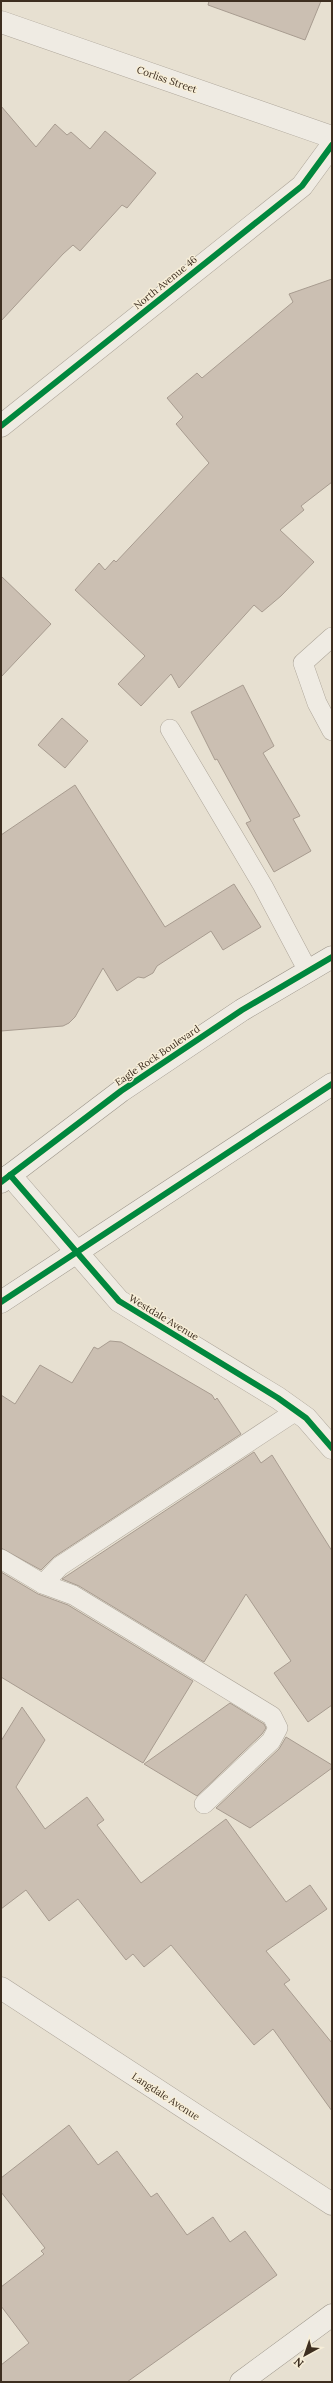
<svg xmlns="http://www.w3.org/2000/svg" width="333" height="2383" viewBox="0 0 333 2383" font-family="Lora,serif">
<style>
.building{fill:#cbbfb2;stroke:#a89c90}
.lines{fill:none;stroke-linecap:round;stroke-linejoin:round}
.lane-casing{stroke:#ada599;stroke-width:20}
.street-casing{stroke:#ada599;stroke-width:23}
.secondary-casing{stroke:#9c958a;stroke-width:23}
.lane{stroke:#efebe3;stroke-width:19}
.street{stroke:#efebe3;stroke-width:22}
.secondary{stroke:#efebe3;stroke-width:22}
.cycleway-casing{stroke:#f7eed8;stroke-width:8}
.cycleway{stroke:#00873e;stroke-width:6}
.labels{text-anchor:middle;stroke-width:3;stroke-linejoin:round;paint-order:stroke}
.street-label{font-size:10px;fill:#3d2e20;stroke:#f7eed8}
</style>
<rect width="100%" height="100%" fill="#e7e0d1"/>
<g class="building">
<polygon points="209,1 321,1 305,40 208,5"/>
<polygon points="1,106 36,147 55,124 67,135 71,132 90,149 105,131 156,173 127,208 122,205 80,251 73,245 63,254 1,321"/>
<polygon points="332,279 332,482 301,506 304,510 280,530 314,562 281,596 262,612 254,605 179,688 171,674 141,706 118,684 145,656 75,590 99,563 105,570 114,560 116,562 209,463 176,424 183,417 167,398 197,373 202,378 293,302 289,294"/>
<polygon points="1,576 51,624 1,677"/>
<polygon points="243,685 274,746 263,753 300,816 293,819 311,851 274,872 246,823 251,821 217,759 215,760 191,712"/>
<polygon points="62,718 88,741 65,768 38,745"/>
<polygon points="75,785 165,927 234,884 261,927 223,950 211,931 157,966 153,973 144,978 138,977 117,991 103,968 75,1017 69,1023 63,1026 1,1031 1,835"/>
<polygon points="110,1341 121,1342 212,1395 215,1400 217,1398 241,1434 54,1557 41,1570 1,1548 1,1395 15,1404 40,1365 72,1383 94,1347 98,1349"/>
<polygon points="254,1452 261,1463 272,1455 332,1551 332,1705 308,1722 274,1673 291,1661 246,1594 204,1662 79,1586 62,1579"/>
<polygon points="1,1572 38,1594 68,1605 193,1681 143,1763 1,1677"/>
<polygon points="230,1703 264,1724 266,1728 262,1734 197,1796 144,1764"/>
<polygon points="22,1707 45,1740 16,1787 45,1829 87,1797 104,1820 97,1825 141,1883 226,1819 286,1902 310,1885 327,1909 266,1951 290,1980 284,1984 332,2043 332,2111 273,2029 254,2045 171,1945 144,1967 133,1954 126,1960 78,1899 49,1921 26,1890 1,1909 1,1741"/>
<polygon points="286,1737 332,1765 332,1768 250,1828 216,1808 279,1749"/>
<polygon points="69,2125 98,2165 117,2151 151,2197 157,2193 187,2235 213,2217 230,2242 245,2231 277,2275 127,2382 1,2382 1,2365 29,2343 1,2306 1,2287 44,2254 41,2251 45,2248 1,2192 1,2178"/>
</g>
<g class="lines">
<defs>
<g id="lane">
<polyline points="332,637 303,663 317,703 332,731"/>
<polyline points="170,729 263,886 308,971"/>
<polyline points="1,1559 43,1584 73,1595 272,1716 278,1728 271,1741 204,1804"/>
<polyline points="43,1584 60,1566 296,1411"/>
</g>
<g id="street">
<polyline points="1,22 332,137"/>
<polyline points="1,426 302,186 332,145"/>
<polyline points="10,1175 119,1301 278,1398 306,1418 332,1448"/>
<polyline points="1,1988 332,2204"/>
</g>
<g id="secondary">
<polyline points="1,1182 121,1091 242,1010 332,957"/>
<polyline points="1,1302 332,1084"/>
<polyline points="241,2382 332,2315"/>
</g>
</defs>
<use href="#lane" class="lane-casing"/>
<use href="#street" class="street-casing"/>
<use href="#secondary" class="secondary-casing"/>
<use href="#lane" class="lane"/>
<use href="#street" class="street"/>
<use href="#secondary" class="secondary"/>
<defs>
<g id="cycleway">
<polyline points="1,426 302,186 332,145"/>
<polyline points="10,1175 119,1301 278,1398 306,1418 332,1448"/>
<polyline points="1,1182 121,1091 242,1010 332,957"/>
<polyline points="1,1302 332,1084"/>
</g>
</defs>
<use href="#cycleway" class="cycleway-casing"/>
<use href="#cycleway" class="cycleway"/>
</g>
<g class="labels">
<g class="street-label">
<text transform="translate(167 79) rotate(19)" y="4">Corliss Street</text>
<text transform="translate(165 282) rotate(-39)" y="4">North Avenue 46</text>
<text transform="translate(157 1055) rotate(-34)" y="4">Eagle Rock Boulevard</text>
<text transform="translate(164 1317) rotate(31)" y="4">Westdale Avenue</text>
<text transform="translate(166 2096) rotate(33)" y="4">Langdale Avenue</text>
</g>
</g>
<rect width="333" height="2383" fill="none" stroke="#3d2e20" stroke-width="4"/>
<g transform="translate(305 2355) rotate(220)" stroke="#f7eed8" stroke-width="3" paint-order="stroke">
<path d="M0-3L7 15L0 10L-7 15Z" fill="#3d2e20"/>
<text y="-6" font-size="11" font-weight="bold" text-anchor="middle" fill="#3d2e20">N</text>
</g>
</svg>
